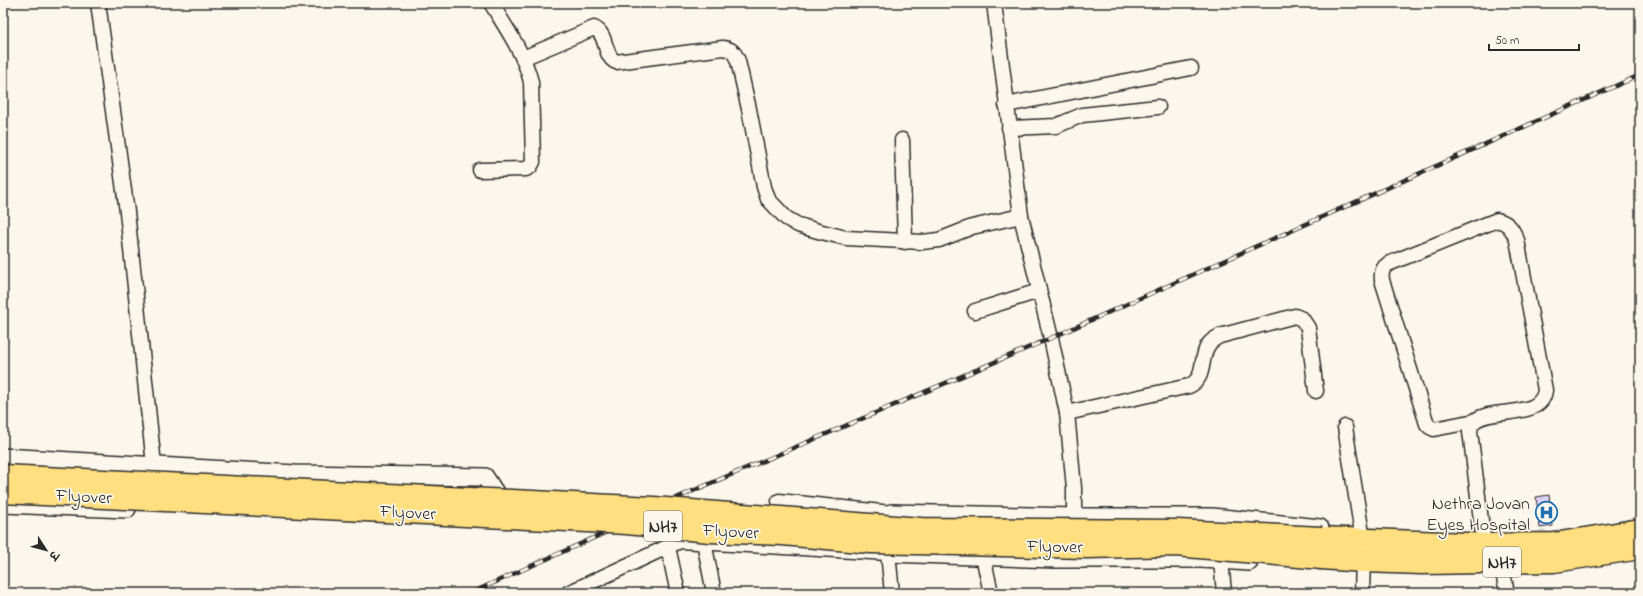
<svg xmlns="http://www.w3.org/2000/svg" width="1643" height="596" viewBox="0 0 1643 596" font-family="'Indie Flower','Playpen Sans Deva',sans-serif">
<style>
.building{fill:#dbd0f8;stroke:#2b2b2b}
.lines{fill:none;stroke-linecap:round;stroke-linejoin:round}
.minor-casing{stroke:#2b2b2b;stroke-width:17}
.tertiary-casing{stroke:#2b2b2b;stroke-width:20}
.trunk-casing{stroke:#2b2b2b;stroke-width:25}
.minor{stroke:#fbf7ec;stroke-width:14}
.tertiary{stroke:#fbf7ec;stroke-width:17}
.trunk{stroke:#ffdf80;stroke-width:22}
.rail-casing{stroke:#2b2b2b;stroke-width:4.5}
.rail{stroke:#fbf7ec;stroke-width:3;stroke-dasharray:9;stroke-linecap:butt}
.trunk-bridge-casing{stroke:#2b2b2b;stroke-width:25;stroke-linecap:butt}
.trunk-bridge{stroke:#ffdf80;stroke-width:22}
.labels{text-anchor:middle;stroke-width:3.5;stroke-linejoin:round;paint-order:stroke}
.shield{fill:#fbf7ec;stroke:#696865;stroke-width:1}
.shield-label{font-size:17px;font-weight:bold;fill:#2b2b2b}
.street-label{font-size:18px;fill:#2b2b2b;stroke:#fbf7ec}
.poi-label{font-size:18px;fill:#2b2b2b;stroke:#fbf7ec;text-anchor:end}
</style>
<rect width="100%" height="100%" fill="#fbf7ec"/>
<filter id="ink" filterUnits="userSpaceOnUse"><feTurbulence type="fractalNoise" baseFrequency=".025" numOctaves="2"/><feDisplacementMap in="SourceGraphic" scale="8" xChannelSelector="R" yChannelSelector="G"/><feConvolveMatrix kernelMatrix="1 2 1 2 8 2 1 2 1" color-interpolation-filters="sRGB"/></filter>
<g filter="url(#ink)">
<polygon class="building" points="1549,495 1553,526 1540,528 1536,497"/>
<g class="lines">
<defs>
<g id="minor">
<polyline points="98,3 127,212 154,465"/>
<polyline points="994,3 1021,216 1051,338 1067,413 1074,488 1074,517"/>
<path d="M523,58L594,28C608,34 603,56 616,62L723,48C732,49 735,53 738,61L749,109L764,187L768,199L786,218L798,225L818,231L846,238L922,242L939,240L972,227L1021,216"/>
<polyline points="1006,105 1191,68"/>
<polyline points="1009,128 1056,126 1082,115 1158,107"/>
<polyline points="902,140 905,242"/>
<path d="M480,170L526,169L530,167L533,162L531,82C524,53 506,28 491,3"/>
<polyline points="975,311 1039,291"/>
<path d="M1067,413L1189,386C1207,378 1199,357 1209,344C1212,340 1216,338 1220,336L1295,316L1302,319L1308,328L1316,391"/>
<path d="M1475,421L1434,429L1430,427L1427,424L1382,280C1381,273 1382,268 1388,264L1497,220C1509,223 1512,229 1517,240L1545,390C1542,422 1484,405 1472,424C1469,429 1470,434 1471,439L1484,545"/>
<polyline points="1345,427 1363,540"/>
<polyline points="779,501 891,513"/>
<polyline points="704,542 714,593"/>
<polyline points="668,547 678,593"/>
<polyline points="983,556 991,593"/>
<polyline points="1221,560 1224,593"/>
<polyline points="1501,562 1507,593"/>
<polyline points="568,593 680,541 888,553 892,593"/>
<polyline points="1362,593 1363,561"/>
</g>
<g id="tertiary">
<polyline points="3,457 295,474 485,477 505,508"/>
<polyline points="3,504 127,509"/>
<polyline points="1249,562 1202,559 1055,559 888,553 891,513 1074,517 1212,517 1320,528"/>
</g>
<g id="trunk">
<polyline points="1322,538 1490,545 1554,544 1640,530"/>
<polyline points="1322,558 1363,561 1422,563 1554,561 1640,548"/>
</g>
</defs>
<use href="#minor" class="minor-casing"/>
<use href="#tertiary" class="tertiary-casing"/>
<use href="#trunk" class="trunk-casing"/>
<use href="#minor" class="minor"/>
<use href="#tertiary" class="tertiary"/>
<use href="#trunk" class="trunk"/>
<defs>
<polyline id="rail" points="471,593 627,523 653,508 1051,338 1640,75"/>
</defs>
<use href="#rail" class="rail-casing"/>
<use href="#rail" class="rail"/>
<defs>
<g id="trunk-bridge">
<polyline points="3,476 653,508 921,529 1178,531 1322,538"/>
<polyline points="3,492 627,523 710,531 783,534 871,542 1087,547 1176,545 1322,558"/>
</g>
</defs>
<use href="#trunk-bridge" class="trunk-bridge-casing"/>
<use href="#trunk-bridge" class="trunk-bridge"/>
</g>
</g>
<defs>
<symbol id="hospital-ring" viewBox="-11 -11 22 22"><circle r="9.5" fill="#fbf7ec" stroke="#1f6fb2" stroke-width="1.5"/><path d="M-5-5h3v3.5h4V-5h3V5h-3V1.5h-4V5h-3Z" fill="#1f6fb2"/></symbol>
</defs>
<g fill-rule="evenodd">
<use href="#hospital-ring" x="1534" y="500" width="25" height="25"/>
</g>
<g class="labels">
<g class="shield">
<rect x="644" y="511" width="38" height="30" rx="3"/>
<rect x="1483" y="547" width="38" height="30" rx="3"/>
</g>
<g class="shield-label">
<text x="663" y="532">NH7</text>
<text x="1502" y="568">NH7</text>
</g>
<g class="street-label">
<text transform="translate(84 496) rotate(3)" y="6">Flyover</text>
<text transform="translate(408 512) rotate(3)" y="6">Flyover</text>
<text transform="translate(731 531) rotate(3)" y="6">Flyover</text>
<text transform="translate(1055 546) rotate(1)" y="6">Flyover</text>
</g>
<g class="poi-label">
<text x="1530" y="509">Nethra Jovan<tspan x="1530" dy="21">Eyes Hospital</tspan></text>
</g>
</g>
<rect width="1643" height="596" fill="none" stroke="#fbf7ec" stroke-width="16"/>
<rect x="8" y="8" width="1627" height="580" fill="none" stroke="#2b2b2b" stroke-width="1.5" filter="url(#ink)"/>
<g transform="translate(46 550) rotate(126)" stroke="#fbf7ec" stroke-width="3" paint-order="stroke">
<path d="M0-3L7 15L0 10L-7 15Z" fill="#2b2b2b"/>
<text y="-6" font-size="11" font-weight="bold" text-anchor="middle" fill="#2b2b2b">उ</text>
</g>
<path d="M1489 44v6h90v-6" fill="none" stroke="#2b2b2b" stroke-width="2"/>
<text x="1495" y="44" font-size="12" fill="#2b2b2b" stroke="#fbf7ec" stroke-width="3" paint-order="stroke">50 m</text>
</svg>
